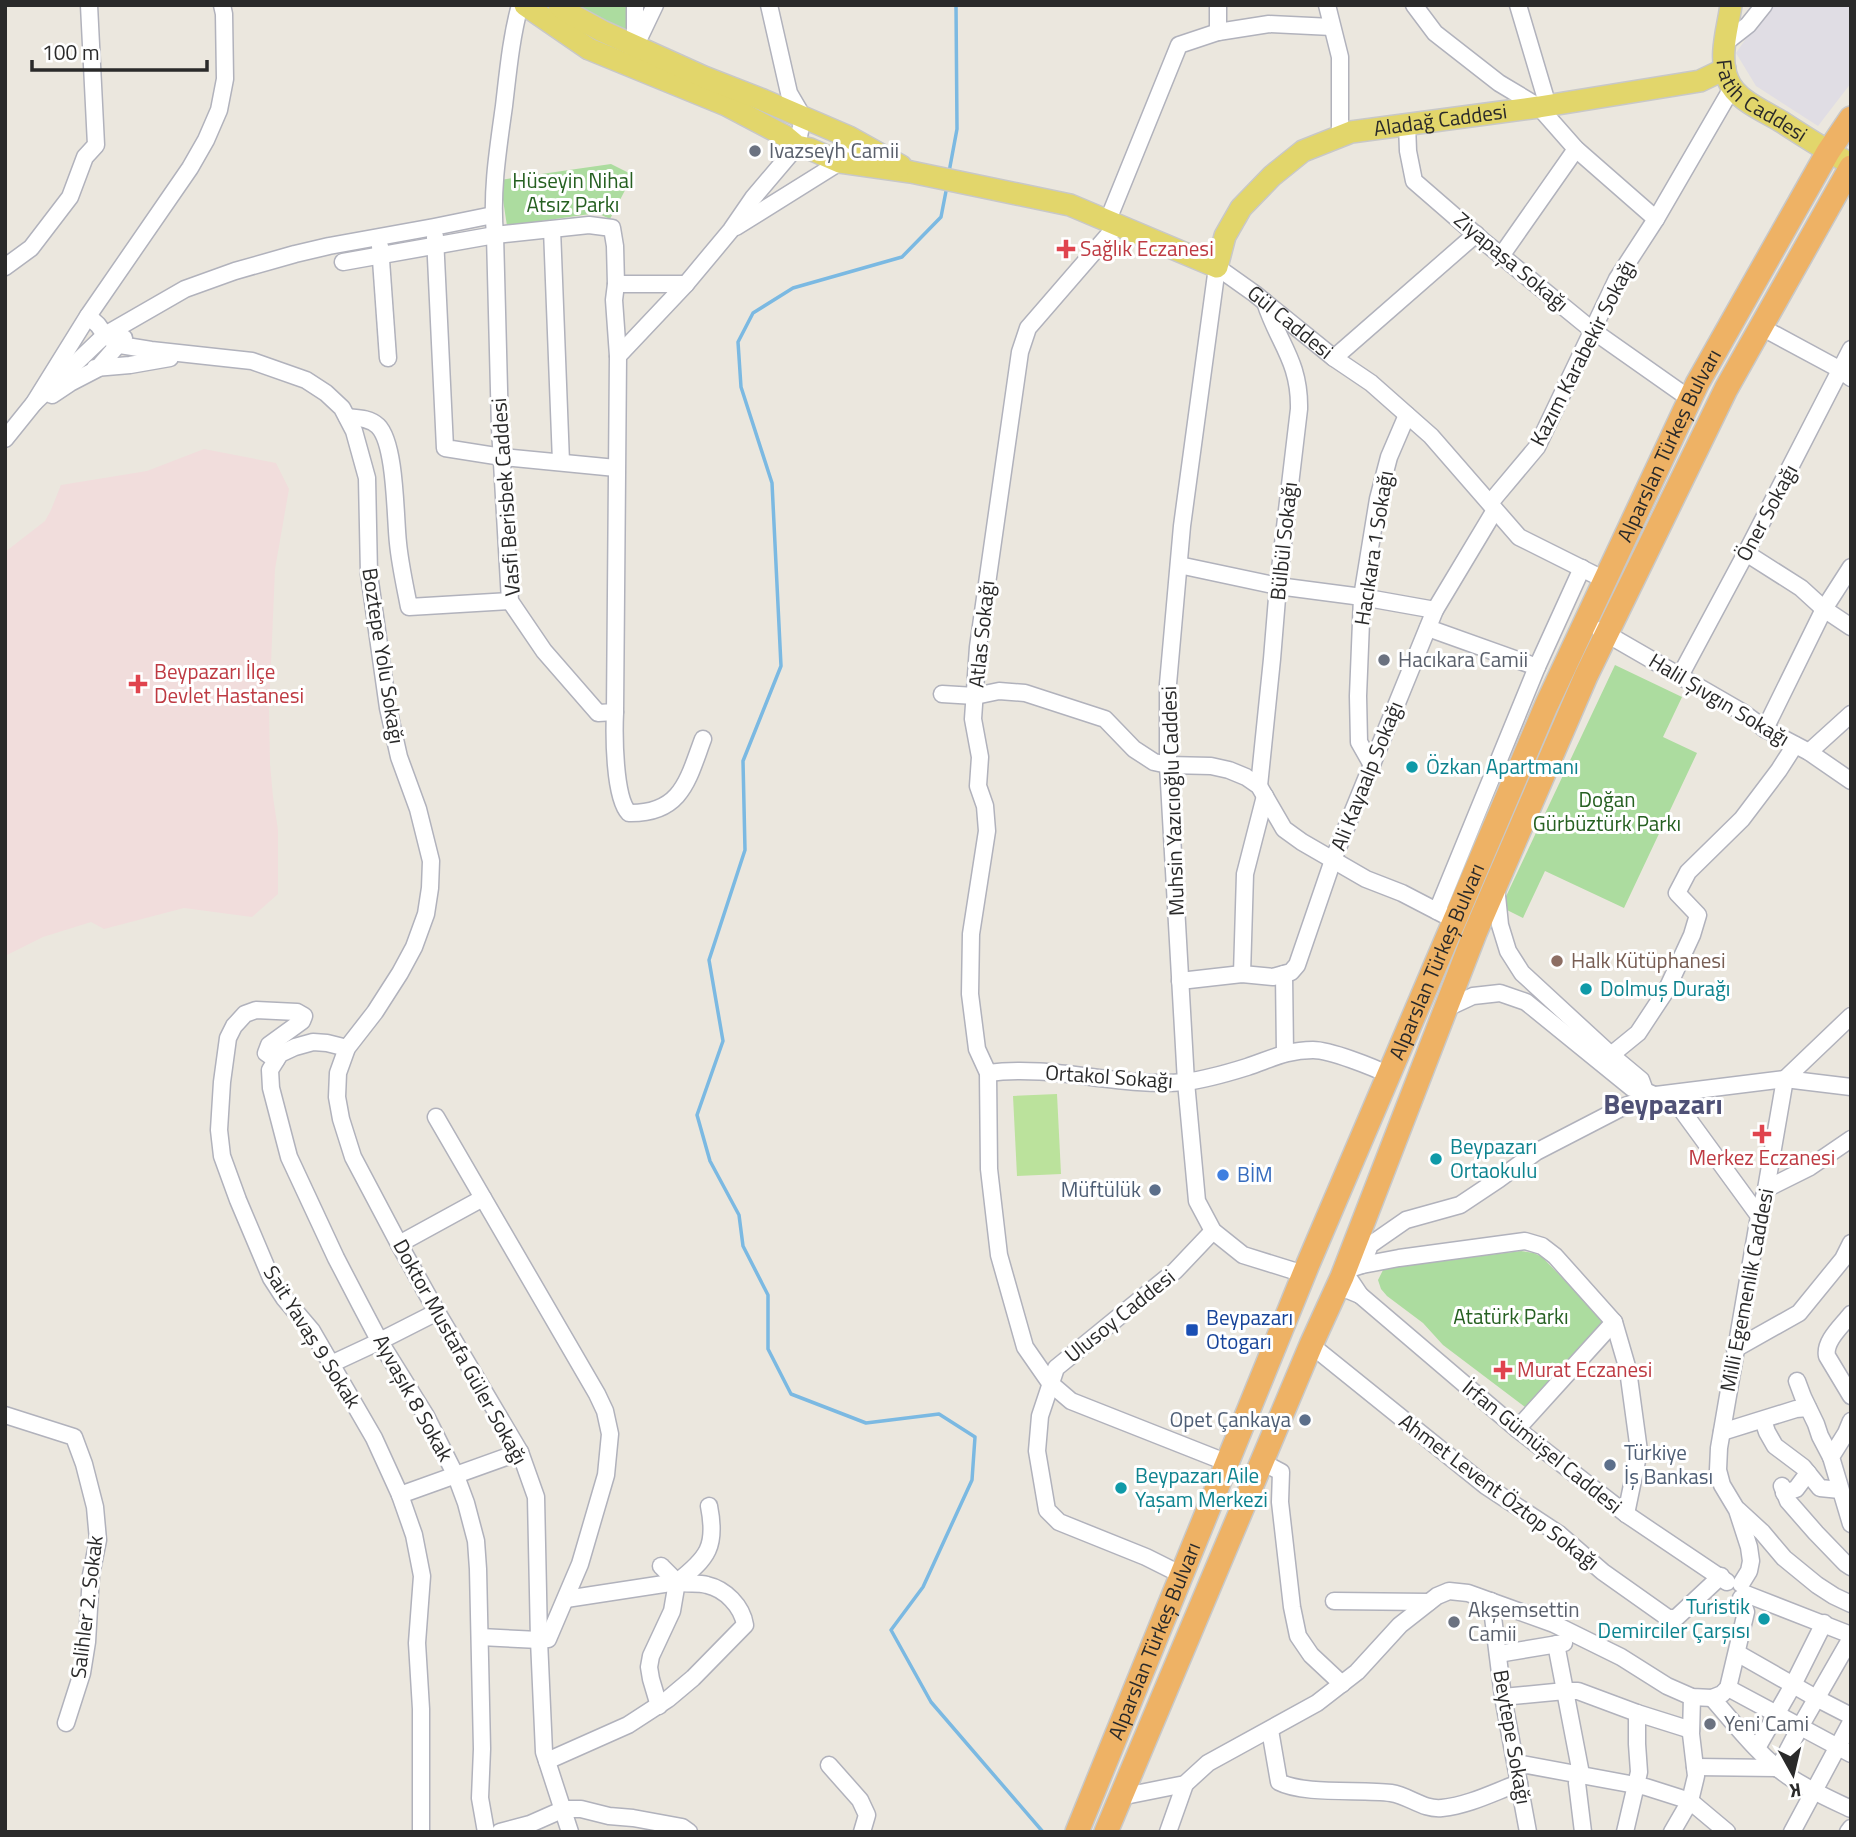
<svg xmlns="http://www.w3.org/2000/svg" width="1856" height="1837" viewBox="0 0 1856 1837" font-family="'Titillium Web',sans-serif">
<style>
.industrial{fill:#e0dde4}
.medical{fill:#f1dddc}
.green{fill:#acdc9f}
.pitch{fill:#bbe29c}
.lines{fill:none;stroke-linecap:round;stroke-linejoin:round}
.stream{stroke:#7bb9e2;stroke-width:3.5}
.minor-casing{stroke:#b1b2bc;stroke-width:19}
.major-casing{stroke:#c8c8c8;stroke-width:24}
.highway-casing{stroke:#c8c8c8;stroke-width:26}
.minor{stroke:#fff;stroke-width:16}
.major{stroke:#e2d66b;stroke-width:21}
.highway{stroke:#eeb265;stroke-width:23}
.worship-dot{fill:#6b7280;stroke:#fff;stroke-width:2.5}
.health-dot{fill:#e0444e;stroke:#fff;stroke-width:2.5}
.culture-dot{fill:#0f9aa8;stroke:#fff;stroke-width:2.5}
.education-dot{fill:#8d6e63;stroke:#fff;stroke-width:2.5}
.shop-dot{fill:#3f7fe0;stroke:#fff;stroke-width:2.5}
.service-dot{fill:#5c6f8a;stroke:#fff;stroke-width:2.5}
.transit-dot{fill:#1a4fb4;stroke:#fff;stroke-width:2.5}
.labels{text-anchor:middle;stroke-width:6;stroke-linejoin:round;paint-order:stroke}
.street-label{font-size:21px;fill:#2a2a2a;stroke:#fff}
.worship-label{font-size:21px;fill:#5b616d;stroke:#fff;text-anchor:start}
.park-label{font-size:21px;fill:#266021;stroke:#fff}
.health-label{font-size:21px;fill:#be3a42;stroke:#fff;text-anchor:start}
.culture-label{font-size:21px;fill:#0d838f;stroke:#fff;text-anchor:start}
.education-label{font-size:21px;fill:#785e54;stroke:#fff;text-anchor:start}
.shop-label{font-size:21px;fill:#366cbe;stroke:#fff;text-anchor:start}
.service-label{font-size:21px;fill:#4e5e75;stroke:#fff;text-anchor:end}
.transit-label{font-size:21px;fill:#164399;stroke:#fff;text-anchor:start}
.district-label{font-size:28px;font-weight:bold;fill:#4f5176;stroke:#fff}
</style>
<rect width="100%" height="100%" fill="#ebe7de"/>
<polygon class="industrial" points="1769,5 1851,5 1851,83 1818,126 1756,86 1736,53"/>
<polygon class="medical" points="204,449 276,463 289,489 275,569 269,710 270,764 273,797 278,830 278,894 252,917 184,908 104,929 91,922 43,937 5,956 5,552 45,521 51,510 61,485 147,471"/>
<g class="green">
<polygon points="568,5 632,5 630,35"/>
<polygon points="611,164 633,175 610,219 597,213 507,226 500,180"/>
<polygon points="1615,665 1682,697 1663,737 1697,753 1624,908 1545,871 1523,918 1501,907"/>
<polygon points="1521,1251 1534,1253 1542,1257 1576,1292 1607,1321 1525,1407 1443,1345 1423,1323 1387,1296 1381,1289 1378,1280 1384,1268"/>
</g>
<polygon class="pitch" points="1057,1094 1061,1174 1017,1176 1013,1096"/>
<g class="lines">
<g class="stream">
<polyline points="949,172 957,129 956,5"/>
<polyline points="947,186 941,217 902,257 793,288 753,313 738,342 741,387 772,483 781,666 743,761 745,850 709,960 723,1041 697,1115 710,1161 739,1215 743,1246 768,1295 768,1349 791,1394 866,1423 939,1414 975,1437 972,1480 923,1587 891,1630 931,1702 1043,1832"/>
</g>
<defs>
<g id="minor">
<path d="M520,5C511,38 508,72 504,106C498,149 491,192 495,235L500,428L510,601L544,651L598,713L615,712L618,356L686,284L731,230L753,198L797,146L803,117L789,93L769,5"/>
<polyline points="635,5 635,41"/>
<polyline points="1327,5 1340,57 1340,136"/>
<polyline points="1414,5 1435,33 1499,83 1539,107 1576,149 1656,219"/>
<polyline points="1518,5 1548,106"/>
<polyline points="1218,32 1218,5"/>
<polyline points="1725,43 1748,25 1764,5"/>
<polyline points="635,47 655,5"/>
<polyline points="1407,124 1408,151 1414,181 1482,240 1592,330 1690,399"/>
<polyline points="1108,220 1179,45 1218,32 1269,24 1332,27"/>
<polyline points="1118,224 1028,328 1020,352 978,647 973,719 980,757 978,786 985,806 987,831 971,934 970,994 977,1049 988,1073 989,1169 999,1255 1025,1347 1050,1383 1071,1401 1228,1463"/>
<polyline points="736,227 840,162 849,137"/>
<polyline points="552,229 561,462"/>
<polyline points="435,237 445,448 502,457 616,468"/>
<polyline points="380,246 388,358"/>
<polyline points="1501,256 1576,149"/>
<polyline points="343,262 495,235 589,225 612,228 615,246 616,284 686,284"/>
<polyline points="5,267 31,248 70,197 85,157 96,145 89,5"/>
<polyline points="616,284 614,300 618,356"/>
<polyline points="88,316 98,325 105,335 120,345 151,350 252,361 306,380 326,393 342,408 354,431 367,478 369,574 388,708 399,757 418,809 431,861 430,888 426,914 414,947 400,973 375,1012 347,1048 338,1073 337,1097 341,1119 353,1157 399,1244 437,1312 520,1452 536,1497 539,1640 544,1752 570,1832"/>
<polyline points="1761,327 1839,369 1851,378"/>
<polyline points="1334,358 1476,234"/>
<polyline points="95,368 130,365 170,358"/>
<polyline points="52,395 70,383 97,369 124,338"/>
<polyline points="34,403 105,335 185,289 235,271 295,254 329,246 434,227 493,215"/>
<path d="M347,417C357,418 370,418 378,426C396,444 395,517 398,543C400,564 405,586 409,607L510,601"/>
<polyline points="5,439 34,403 88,316 190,168 206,140 219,110 225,79 224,14 222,5"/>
<polyline points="1490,503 1537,447 1617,279 1656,219 1732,88"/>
<polyline points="1746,553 1801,588 1824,609 1851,627"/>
<polyline points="1179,565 1278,586 1362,597 1435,610"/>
<polyline points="1428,628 1537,667 1437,911"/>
<polyline points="1600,630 1742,712 1765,729 1809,752 1851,781"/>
<polyline points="1537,667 1582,568"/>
<polyline points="1680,676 1746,553 1851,349"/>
<polyline points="942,694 975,696 999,691 1025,693 1105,719 1134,749 1154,762 1168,765 1211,766 1229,770 1246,777 1259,786 1284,829 1302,842 1366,879 1402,893 1454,920"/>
<path d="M615,712C614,734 614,798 629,813C682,814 688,779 703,739"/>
<polyline points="1765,729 1824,609 1851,567"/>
<polyline points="1809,752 1851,714"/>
<polyline points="1372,765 1359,742 1358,696 1362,597 1378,499 1389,457 1407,415"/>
<path d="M1259,786L1272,659L1278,586L1299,409C1300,361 1278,343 1265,302"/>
<polyline points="1496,886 1500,925 1508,951 1522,973 1611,1055 1641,1080 1645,1091"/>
<polyline points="1242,974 1245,874 1265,796"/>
<polyline points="1284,974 1285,1053"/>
<polyline points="1180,981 1242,974 1273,977 1291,972 1297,965 1333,860 1435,610 1495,510"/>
<polyline points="1445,1009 1473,996 1500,993 1526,1002 1632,1088 1645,1091 1678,1105 1759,1216"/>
<polyline points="347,1048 327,1043 313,1042 295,1047 280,1054 270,1070 271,1088 289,1157 336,1258 361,1306 380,1342 426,1416 456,1476 466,1503 476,1541 478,1569 482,1749 480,1798 486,1832"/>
<polyline points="1611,1055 1638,1033 1667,989 1692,935 1698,915 1677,893 1688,872 1742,819 1779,770 1795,745"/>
<polyline points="276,1060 266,1053 269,1045 302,1021 304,1016 297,1012 256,1010 245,1014 234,1026 228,1038 222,1082 219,1130 222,1156 238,1200 271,1278 284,1298 312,1331 374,1438 400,1495 414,1535 422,1576 417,1643 421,1709 421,1832"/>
<path d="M988,1073C1054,1064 1119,1088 1185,1082C1201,1080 1231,1072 1247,1067C1271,1059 1287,1050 1313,1050C1330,1050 1373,1067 1389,1075"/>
<polyline points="436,1117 597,1394 605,1411 610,1434 606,1475 580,1564 548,1639 539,1640 480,1637"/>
<polyline points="1766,1189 1810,1167 1851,1139"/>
<polyline points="399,1244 483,1198"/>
<polyline points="1362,1265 1399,1258 1525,1241 1542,1246 1555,1256 1614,1322 1628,1370 1639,1451 1626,1514"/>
<path id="s1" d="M1304,1274L1243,1255L1213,1231L1197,1201L1186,1082L1168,765V684L1182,526L1217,267L1255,294L1334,358L1371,383L1431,436L1519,537L1605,580"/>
<polyline points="1338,1286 1360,1295 1344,1271 1362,1265 1370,1245 1406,1220 1460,1205 1499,1179 1536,1152 1625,1106 1656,1095 1785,1079 1851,1087"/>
<polyline points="1360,1295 1517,1429 1626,1514 1727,1582"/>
<path d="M1851,1314C1842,1326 1824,1341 1827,1356L1851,1396"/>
<polyline points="1311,1345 1486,1486 1559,1534 1603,1572 1668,1618 1676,1618 1721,1576"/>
<polyline points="1735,1349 1799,1313 1843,1259 1851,1243"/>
<polyline points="331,1364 376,1343 437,1312"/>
<polyline points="1797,1381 1803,1397 1816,1424 1820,1436 1831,1457"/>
<polyline points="5,1415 74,1437 84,1464 95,1507 98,1540 91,1575 87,1642 82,1673 66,1723"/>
<polyline points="1763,1420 1767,1432 1775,1446 1803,1467 1820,1488 1840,1490"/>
<polyline points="1851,1421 1846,1433 1831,1457 1851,1524"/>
<polyline points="1517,1429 1614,1322"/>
<polyline points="1722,1432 1796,1409 1808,1408"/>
<polyline points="1262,1462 1281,1472 1280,1502 1292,1607 1298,1636 1311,1655 1342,1684"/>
<polyline points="1782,1486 1788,1501 1816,1533 1845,1563 1851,1567"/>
<polyline points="1784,1493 1796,1489 1808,1473"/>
<polyline points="400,1495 520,1452"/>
<polyline points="1738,1510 1762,1532 1784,1558 1817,1585 1834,1596 1851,1604"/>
<polyline points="661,1566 677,1582"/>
<polyline points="1182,1575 1146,1557 1059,1522 1047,1510 1037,1451 1040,1416 1056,1368 1175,1271 1213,1231"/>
<polyline points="1741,1584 1749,1571 1751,1561 1749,1547 1737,1510 1722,1485 1718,1470 1719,1448 1759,1216 1766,1189 1785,1079 1851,1016"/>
<polyline points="1746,1594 1851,1635"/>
<polyline points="1334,1601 1429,1602"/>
<polyline points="1491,1601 1503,1697 1528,1832"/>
<polyline points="1556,1644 1581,1774 1577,1783 1583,1832"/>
<polyline points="1737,1653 1816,1698 1851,1716"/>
<polyline points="1498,1654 1564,1643"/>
<polyline points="1728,1688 1851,1754"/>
<polyline points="1503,1697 1565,1691 1578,1691 1637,1713 1691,1730"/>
<path d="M1712,1698C1734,1723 1761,1758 1788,1776C1807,1789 1830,1799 1851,1809"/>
<path d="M659,1706L651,1679L649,1667L651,1656L672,1611L677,1582C708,1558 717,1546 709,1506"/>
<path d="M1270,1730L1279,1782C1304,1795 1361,1789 1391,1793C1410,1796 1423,1810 1442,1808C1470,1805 1494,1792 1519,1783"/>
<polyline points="1757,1748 1793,1685 1824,1623"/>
<path d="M547,1761L628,1725L668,1699L693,1678L745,1625C742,1606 725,1589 707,1585C697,1582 687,1585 677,1582L566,1599"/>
<polyline points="1516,1763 1646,1787 1690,1801 1727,1832"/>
<polyline points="829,1765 860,1800 867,1815 862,1832"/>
<polyline points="1695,1767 1777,1768"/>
<polyline points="1778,1769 1800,1727 1851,1638"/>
<polyline points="1120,1797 1185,1784 1208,1763 1317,1703 1357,1672 1400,1625 1437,1596 1449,1591 1468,1593 1554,1624 1621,1657 1667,1686 1692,1697 1712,1698 1722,1694 1728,1688 1746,1612 1741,1598"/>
<polyline points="500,1832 530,1824 564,1809 581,1809 609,1816 633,1818 682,1827 689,1832"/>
<polyline points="1168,1832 1185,1784"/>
<polyline points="1625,1832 1639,1772 1637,1744 1637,1713"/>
<polyline points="1672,1832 1690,1801 1696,1776 1691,1734 1692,1697"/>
<polyline points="1792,1832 1851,1722"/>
<polyline points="1848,1832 1851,1828"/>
</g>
<g id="major">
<path id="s2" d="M525,5L589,49L726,105L785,136L797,146L810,149L840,162L911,172L1070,205L1217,267L1225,236L1241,208L1272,176L1303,151L1351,132L1539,107L1700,81L1725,69"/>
<polyline points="559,5 567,12 602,31 704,77 763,100 849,137 901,166"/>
<path id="s3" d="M1731,5C1728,28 1718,57 1728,80C1736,100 1764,111 1782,122C1805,137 1827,151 1851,164"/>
</g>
<g id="highway">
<path id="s4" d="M1077,1832L1308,1264L1546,706L1697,384L1828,152L1851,118"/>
<polyline points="1106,1832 1311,1345 1342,1277 1475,933 1586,676 1726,389 1851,167"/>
</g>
</defs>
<use href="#minor" class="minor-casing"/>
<use href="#major" class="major-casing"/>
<use href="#highway" class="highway-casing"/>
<use href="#minor" class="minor"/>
<use href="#major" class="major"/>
<use href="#highway" class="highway"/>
</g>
<g class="worship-dot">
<circle cx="755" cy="151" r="7"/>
<circle cx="1384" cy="660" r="7"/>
<circle cx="1454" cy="1622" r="7"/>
<circle cx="1710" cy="1724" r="7"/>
</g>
<g class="health-dot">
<path d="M1062.5 238.5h7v7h7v7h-7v7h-7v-7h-7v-7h7z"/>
<path d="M134.5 673.5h7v7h7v7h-7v7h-7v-7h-7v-7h7z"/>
<path d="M1758.5 1123.5h7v7h7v7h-7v7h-7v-7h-7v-7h7z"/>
<path d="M1499.5 1359.5h7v7h7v7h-7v7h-7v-7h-7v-7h7z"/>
</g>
<g class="culture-dot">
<circle cx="1412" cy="767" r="7"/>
<circle cx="1586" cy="989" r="7"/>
<circle cx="1436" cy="1159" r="7"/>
<circle cx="1121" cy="1488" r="7"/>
<circle cx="1764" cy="1619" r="7"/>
</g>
<circle class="education-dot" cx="1557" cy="961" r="7"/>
<circle class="shop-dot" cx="1223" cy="1175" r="7"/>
<g class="service-dot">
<circle cx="1155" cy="1190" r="7"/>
<circle cx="1305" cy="1420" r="7"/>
<circle cx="1610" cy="1465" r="7"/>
</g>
<rect class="transit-dot" x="1185" y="1323" width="14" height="14" rx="3.5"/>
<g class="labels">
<g class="street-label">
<text dy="7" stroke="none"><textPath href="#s3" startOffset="114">Fatih Caddesi</textPath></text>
<text dy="7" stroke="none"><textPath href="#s2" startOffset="1038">Aladağ Caddesi</textPath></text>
<text transform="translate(1511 262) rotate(40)" y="7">Ziyapaşa Sokağı</text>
<text dy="7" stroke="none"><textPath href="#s1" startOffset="1166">Gül Caddesi</textPath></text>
<text transform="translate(1583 353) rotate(-63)" y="7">Kazım Karabekir Sokağı</text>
<text dy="7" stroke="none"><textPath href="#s4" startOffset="1508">Alparslan Türkeş Bulvarı</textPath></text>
<text transform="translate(506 497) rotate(-94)" y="7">Vasfi Berisbek Caddesi</text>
<text transform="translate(1767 513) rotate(-62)" y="7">Öner Sokağı</text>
<text transform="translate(1284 541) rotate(-84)" y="7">Bülbül Sokağı</text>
<text transform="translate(1374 548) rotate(-81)" y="7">Hacıkara 1 Sokağı</text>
<text transform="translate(982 634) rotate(-84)" y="7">Atlas Sokağı</text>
<text transform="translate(383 656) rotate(81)" y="7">Boztepe Yolu Sokağı</text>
<text transform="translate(1719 700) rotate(31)" y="7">Halil Şıvgın Sokağı</text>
<text transform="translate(1367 776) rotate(-68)" y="7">Ali Kayaalp Sokağı</text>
<text transform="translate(1173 801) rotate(-92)" y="7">Muhsin Yazıcıoğlu Caddesi</text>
<text dy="7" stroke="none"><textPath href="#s4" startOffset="942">Alparslan Türkeş Bulvarı</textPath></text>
<text transform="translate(1109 1077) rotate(4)" y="7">Ortakol Sokağı</text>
<text transform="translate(1747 1290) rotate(-79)" y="7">Milli Egemenlik Caddesi</text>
<text transform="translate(1120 1316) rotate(-39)" y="7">Ulusoy Caddesi</text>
<text transform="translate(312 1337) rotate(58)" y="7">Sait Yavaş 9 Sokak</text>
<text transform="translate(460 1352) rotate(61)" y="7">Doktor Mustafa Güler Sokağı</text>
<text transform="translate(413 1398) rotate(61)" y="7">Ayvaşık 8 Sokak</text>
<text transform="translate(1542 1447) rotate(39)" y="7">İrfan Gümüşel Caddesi</text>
<text transform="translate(1499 1492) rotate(37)" y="7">Ahmet Levent Öztop Sokağı</text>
<text transform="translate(87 1607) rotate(-83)" y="7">Salihler 2. Sokak</text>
<text dy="7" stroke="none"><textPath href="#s4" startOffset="206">Alparslan Türkeş Bulvarı</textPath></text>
<text transform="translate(1512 1737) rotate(80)" y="7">Beytepe Sokağı</text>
</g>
<g class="worship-label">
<text x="769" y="158">Ivazseyh Camii</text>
<text x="1398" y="667">Hacıkara Camii</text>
<text x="1468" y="1617">Akşemsettin<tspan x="1468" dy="24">Camii</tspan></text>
<text x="1724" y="1731">Yeni Cami</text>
</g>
<g class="park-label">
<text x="573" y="188">Hüseyin Nihal<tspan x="573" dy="24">Atsız Parkı</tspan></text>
<text x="1607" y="807">Doğan<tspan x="1607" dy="24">Gürbüztürk Parkı</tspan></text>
<text x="1511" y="1324">Atatürk Parkı</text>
</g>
<g class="health-label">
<text x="1080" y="256">Sağlık Eczanesi</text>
<text x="154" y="679">Beypazarı İlçe<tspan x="154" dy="24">Devlet Hastanesi</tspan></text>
<text x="1762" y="1165" text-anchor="middle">Merkez Eczanesi</text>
<text x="1517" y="1377">Murat Eczanesi</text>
</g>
<g class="culture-label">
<text x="1426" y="774">Özkan Apartmanı</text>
<text x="1600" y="996">Dolmuş Durağı</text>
<text x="1450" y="1154">Beypazarı<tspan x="1450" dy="24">Ortaokulu</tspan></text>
<text x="1135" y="1483">Beypazarı Aile<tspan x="1135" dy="24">Yaşam Merkezi</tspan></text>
<text x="1750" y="1614" text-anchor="end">Turistik<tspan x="1750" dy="24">Demirciler Çarşısı</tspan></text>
</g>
<g class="education-label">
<text x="1571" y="968">Halk Kütüphanesi</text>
</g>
<g class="shop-label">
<text x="1237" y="1182">BİM</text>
</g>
<g class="service-label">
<text x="1141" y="1197">Müftülük</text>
<text x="1291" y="1427">Opet Çankaya</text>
<text x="1624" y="1460" text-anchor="start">Türkiye<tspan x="1624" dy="24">İş Bankası</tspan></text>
</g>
<g class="transit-label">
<text x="1206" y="1325">Beypazarı<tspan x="1206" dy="24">Otogarı</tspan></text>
</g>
<g class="district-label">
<text x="1663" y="1114">Beypazarı</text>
</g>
</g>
<rect width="1856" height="1837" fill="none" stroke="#2a2a2a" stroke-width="14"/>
<g transform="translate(1793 1774) rotate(172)" stroke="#ffffff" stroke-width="5" paint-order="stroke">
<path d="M0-5L12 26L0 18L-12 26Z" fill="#2a2a2a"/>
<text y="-10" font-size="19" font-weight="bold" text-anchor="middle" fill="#2a2a2a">K</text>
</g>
<path d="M32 60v10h175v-10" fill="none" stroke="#2a2a2a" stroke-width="3.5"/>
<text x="42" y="60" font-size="21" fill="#2a2a2a" stroke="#ffffff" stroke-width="5" paint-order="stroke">100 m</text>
</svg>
